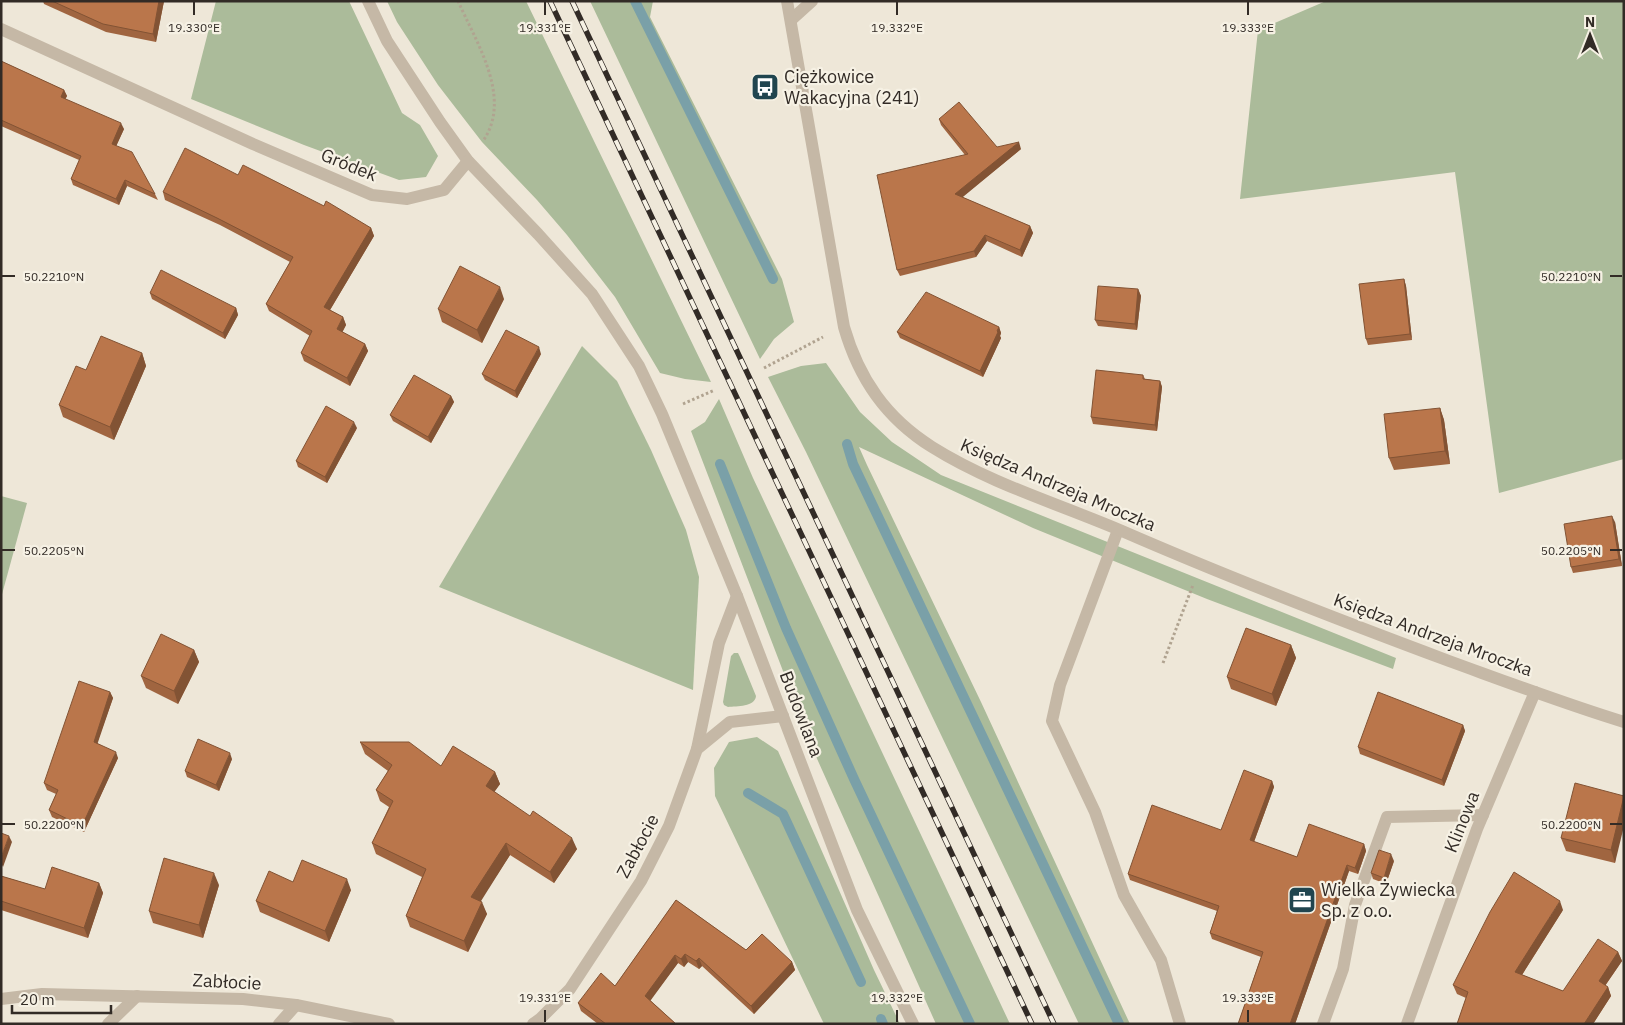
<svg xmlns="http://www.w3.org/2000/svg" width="1625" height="1025" viewBox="0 0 1625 1025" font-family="'IBM Plex Sans',sans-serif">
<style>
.green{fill:#abbb9a}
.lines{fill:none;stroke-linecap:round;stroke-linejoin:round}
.stream{stroke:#7aa0a8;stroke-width:10}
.path{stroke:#b0a390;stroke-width:3;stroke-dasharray:2.5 2.5;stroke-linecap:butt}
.service{stroke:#c5b8a6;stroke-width:12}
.minor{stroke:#c5b8a6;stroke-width:12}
.tertiary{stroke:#c5b8a6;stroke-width:12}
.rail-casing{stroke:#322b26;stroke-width:5.5}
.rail{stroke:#f6f1e4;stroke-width:4;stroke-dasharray:11;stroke-linecap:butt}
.wall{fill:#a06540}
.shaded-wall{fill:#825334}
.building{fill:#ba764b;stroke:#825334}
.ticks{fill:none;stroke:#322b26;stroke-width:2}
.labels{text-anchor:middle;stroke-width:4.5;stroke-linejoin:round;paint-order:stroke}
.poi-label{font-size:18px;fill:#322b26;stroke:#f6f1e4;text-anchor:start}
.street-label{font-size:18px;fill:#322b26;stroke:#f6f1e4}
.ticks-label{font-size:12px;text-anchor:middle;fill:#322b26;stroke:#f6f1e4;stroke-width:4.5;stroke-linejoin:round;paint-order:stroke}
</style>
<rect width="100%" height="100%" fill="#eee7d8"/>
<g class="green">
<polygon points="216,1 349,1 402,113 420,125 438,156 426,177 399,180 304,145 191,99"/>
<polygon points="387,1 526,1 711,382 685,379 660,373 615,297 567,235 537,200 482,142 438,85 397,22"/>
<polygon points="590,1 653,1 650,17 782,279 794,322 774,339 760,359"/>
<polygon points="1326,1 1624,1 1624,459 1499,493 1455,172 1240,199 1258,30"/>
<polygon points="582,346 617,381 651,450 686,530 699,577 693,690 439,587"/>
<polygon points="826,363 860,412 892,442 941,475 1396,658 1393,669 1207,599 1033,528 859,447 867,465 981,702 1130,1024 1079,1024 806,452 768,377 801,366"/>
<polygon points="719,399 753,478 1010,1024 936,1024 814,752 691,431 705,422"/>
<polygon points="1,496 27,503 1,598"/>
<path d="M734,653H738L740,657L756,696C755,707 737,706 728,707L724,705L723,702L731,656Z"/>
<polygon points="757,737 778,751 874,970 900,1024 824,1024 715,796 714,768 729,742"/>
</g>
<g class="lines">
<g class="stream">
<polyline points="635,1 773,279"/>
<polyline points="847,444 853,464 1119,1024"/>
<polyline points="720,464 786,628 854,779 970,1024"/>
<polyline points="748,793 783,814 861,982"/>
<polyline points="881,1019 883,1024"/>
</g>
<g class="path">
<path d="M458,1C476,42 513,98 483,141"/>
<polyline points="764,368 823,337"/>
<polyline points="683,404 715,390"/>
<polyline points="1163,663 1193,585"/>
</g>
<g class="service">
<polyline points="1118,530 1060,685 1052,721 1095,812 1124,895 1161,960 1180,1024"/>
<polyline points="108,1024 137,996"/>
<polyline points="279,1024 296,1005"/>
<polyline points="1323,1024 1343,969 1355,905 1387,817 1483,815"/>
</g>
<g class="minor">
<polyline points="368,1 387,41 440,122 468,161 538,234 592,294 639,366 662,414 737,596 857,910 913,1024"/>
<polyline points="791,20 812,1"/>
<polyline points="1,29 253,144 372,195 407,199 444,190 468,161"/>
<polyline points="697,749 719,643 737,596"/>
<polyline points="1,999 42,994 243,999 296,1005 389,1024"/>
<polyline points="533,1024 540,1019 570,989 641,881 669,826 697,749 730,722 783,716"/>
<polyline points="1407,1024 1477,829 1535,692"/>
</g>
<path class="tertiary" d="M787,1L844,327C859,379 886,418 932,447C991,484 1059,504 1122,531C1230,578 1339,620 1449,661C1507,682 1565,704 1624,722"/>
<defs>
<g id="rail">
<polyline points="550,1 1032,1024"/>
<polyline points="572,1 1054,1024"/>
</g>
</defs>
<use href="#rail" class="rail-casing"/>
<use href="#rail" class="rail"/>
</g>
<g class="wall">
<polygon points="43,1 164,1 156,42 106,32 44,4"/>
<polygon points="1,61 64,90 67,96 65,99 124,129 116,146 155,194 158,200 127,186 119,205 73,185 71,179 79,160 1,126"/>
<polygon points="939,119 997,147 1021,149 962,197 1030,226 1033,233 1022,257 987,241 976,257 900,276 897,270 965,155 941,125"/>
<polygon points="238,175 324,206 371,228 374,236 330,310 343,317 346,325 342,332 365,344 368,351 350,386 304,361 301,353 310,336 269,311 266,304 290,262 220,225 165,200 163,192"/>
<polygon points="1404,279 1406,286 1412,340 1368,345 1366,339"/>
<polygon points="1138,289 1141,296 1137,330 1098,326 1095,320"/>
<polygon points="150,293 236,308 238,315 225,339 152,299"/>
<polygon points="504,299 482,343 442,322 438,309"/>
<polygon points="999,327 1001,333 1000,336 1001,338 983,377 900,338 897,332"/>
<polygon points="142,353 146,366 114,440 63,417 59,405 86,370"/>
<polygon points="541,354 517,398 485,380 482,374"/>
<polygon points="1143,375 1145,379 1160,381 1162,387 1157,431 1093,424 1091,417"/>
<polygon points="451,396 454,402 431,443 393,421 390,415"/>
<polygon points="1440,408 1444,420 1450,464 1394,470 1389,458"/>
<polygon points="357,428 327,483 298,467 296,461"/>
<polygon points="1615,522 1622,566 1573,573 1571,567"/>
<polygon points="1291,645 1296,658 1276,706 1231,689 1227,677"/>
<polygon points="194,650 199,662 178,704 146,688 141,676"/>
<polygon points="110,692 113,698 97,743 118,758 84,832 52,817 49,810 56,794 47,790 44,783"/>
<polygon points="1463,725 1465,731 1444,786 1360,754 1358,747"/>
<polygon points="360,742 441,766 495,772 500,784 494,792 577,849 554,883 510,855 480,901 487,914 468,952 410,927 406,916 422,877 376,854 372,843 389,807 380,801 376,790 388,771 365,754"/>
<polygon points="232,759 219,791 187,777 185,771"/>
<polygon points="1272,781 1274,787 1254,842 1297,857 1364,844 1366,851 1358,874 1349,871 1295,1024 1238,1024 1261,957 1212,939 1210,933 1217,911 1130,880 1128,874 1221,830"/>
<polygon points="1624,796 1615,863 1566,851 1561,838"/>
<polygon points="1394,861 1386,884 1373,879 1371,873"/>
<polygon points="1,876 45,889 99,883 103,893 88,938 1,910"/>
<polygon points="293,882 351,890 329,942 260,912 256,901"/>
<polygon points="219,885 203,938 153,923 149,911"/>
<polygon points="676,900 746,950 792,962 795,970 754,1014 702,966 699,969 688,962 684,967 678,963 650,1000 676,1024 598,1024 581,1011 578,1003 615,986"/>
<polygon points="1563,910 1522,975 1563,991 1618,952 1622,961 1605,986 1608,987 1611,996 1593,1024 1457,1024 1466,998 1457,994 1453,985"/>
</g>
<g class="shaded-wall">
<polygon points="159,1 164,1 156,42 153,34"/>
<polygon points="64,90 67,96 63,104 61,97"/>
<polygon points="121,123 124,129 114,151 112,144"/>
<polygon points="1019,142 1021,149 958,201 955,194"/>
<polygon points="125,180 127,186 119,205 116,199"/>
<polygon points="1030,226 1033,233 1022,257 1020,250"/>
<polygon points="371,228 374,236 327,315 324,307"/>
<polygon points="985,235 987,241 976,257 974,251"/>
<polygon points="1404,279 1406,286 1412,340 1410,334"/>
<polygon points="500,287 504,299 482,343 477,330"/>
<polygon points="1138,289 1141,296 1137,330 1135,324"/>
<polygon points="236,308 238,315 225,339 223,333"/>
<polygon points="343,317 346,325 340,337 337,329"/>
<polygon points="999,327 1001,333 1000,336 1001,338 983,377 980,371"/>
<polygon points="365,344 368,351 350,386 347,378"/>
<polygon points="539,347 541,354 517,398 515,391"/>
<polygon points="142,353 146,366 114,440 110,427"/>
<polygon points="1160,381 1162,387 1157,431 1155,425"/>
<polygon points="451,396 454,402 431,443 428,437"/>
<polygon points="1440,408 1444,420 1450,464 1445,451"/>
<polygon points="354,422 357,428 327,483 325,477"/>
<polygon points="1612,516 1615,522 1622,566 1619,559"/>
<polygon points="1291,645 1296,658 1276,706 1272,694"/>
<polygon points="194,650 199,662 178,704 174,691"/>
<polygon points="110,692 113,698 96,748 94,742"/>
<polygon points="1463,725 1465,731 1444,786 1442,780"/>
<polygon points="116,752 118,758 84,832 82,826"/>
<polygon points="230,753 232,759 219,791 216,785"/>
<polygon points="495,772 500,784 490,798 486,786"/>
<polygon points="1272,781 1274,787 1252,847 1250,840"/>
<polygon points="1624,796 1624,826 1615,863 1611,850"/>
<polygon points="9,836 12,842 3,867 1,863 1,858"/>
<polygon points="572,838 577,849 554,883 550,872"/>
<polygon points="506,843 510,855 476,909 471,897"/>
<polygon points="1364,844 1366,851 1358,874 1355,868"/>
<polygon points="1391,854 1394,861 1386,884 1384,878"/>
<polygon points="1347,865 1349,871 1295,1024 1290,1024"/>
<polygon points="214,873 219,885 203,938 199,925"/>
<polygon points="347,879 351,890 329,942 325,931"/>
<polygon points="99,883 103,893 88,938 84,928"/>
<polygon points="1560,901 1563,910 1518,981 1515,972"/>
<polygon points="482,902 487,914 468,952 464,941"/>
<polygon points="1618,952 1622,961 1602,990 1599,981"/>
<polygon points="685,954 688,962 684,967 681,959"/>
<polygon points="675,955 678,963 648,1004 645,996"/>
<polygon points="699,958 702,966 699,969 696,961"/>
<polygon points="792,962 795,970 754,1014 751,1006"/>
<polygon points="1608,987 1611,996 1593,1024 1584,1024"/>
</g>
<g class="building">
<polygon points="52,1 159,1 153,34 103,24"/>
<polygon points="1,61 64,90 61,97 121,123 112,144 132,152 155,194 125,180 116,199 71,179 81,156 1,120"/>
<polygon points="959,102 997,147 1019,142 955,194 1030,226 1020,250 985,235 974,251 897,270 877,175 968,154 939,119"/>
<polygon points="185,148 238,175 243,165 324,206 326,201 371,228 324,307 343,317 337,329 365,344 347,378 301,353 312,331 266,304 293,257 217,218 163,192"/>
<polygon points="460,266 500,287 477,330 438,309"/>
<polygon points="161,270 236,308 223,333 150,293"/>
<polygon points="1404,279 1410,334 1366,339 1359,284"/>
<polygon points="1098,286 1138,289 1135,324 1095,320"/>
<polygon points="926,292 999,327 997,331 998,332 980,371 897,332"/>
<polygon points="506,330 539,347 515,391 482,374"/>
<polygon points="101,336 142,353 110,427 59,405 76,366 86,370"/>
<polygon points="1096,370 1143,375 1143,379 1160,381 1155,425 1091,417"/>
<polygon points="414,375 451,396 428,437 390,415"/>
<polygon points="326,406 354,422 325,477 296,461"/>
<polygon points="1440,408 1445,451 1389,458 1384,414"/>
<polygon points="1612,516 1619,559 1571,567 1564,524"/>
<polygon points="1246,628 1291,645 1272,694 1227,677"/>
<polygon points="161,634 194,650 174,691 141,676"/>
<polygon points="79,681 110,692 94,742 116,752 82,826 49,810 58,790 44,783"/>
<polygon points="1378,692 1463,725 1442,780 1358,747"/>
<polygon points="198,739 230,753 216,785 185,771"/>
<polygon points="360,742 409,742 441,766 453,746 495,772 486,786 530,816 533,811 572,838 550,872 506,843 471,897 482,902 464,941 406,916 426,869 372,843 393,801 376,790 392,765"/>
<polygon points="1244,770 1272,781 1250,840 1297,857 1309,824 1364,844 1355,868 1347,865 1290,1024 1238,1024 1263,952 1210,933 1219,906 1128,874 1152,805 1221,830"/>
<polygon points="1575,783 1624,796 1611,850 1561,838"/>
<polygon points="1,833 9,836 1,858"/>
<polygon points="1379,850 1391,854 1384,878 1371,873"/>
<polygon points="164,858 214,873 199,925 149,911"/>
<polygon points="302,860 347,879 325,931 256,901 269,871 293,882"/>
<polygon points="52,867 99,883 84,928 1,901 1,876 45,889"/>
<polygon points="1514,872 1560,901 1515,972 1563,991 1598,939 1618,952 1599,981 1608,987 1584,1024 1457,1024 1468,992 1453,985 1490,912"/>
<polygon points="676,900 746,950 762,934 792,962 751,1006 699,958 696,961 685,954 681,959 675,955 645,996 676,1024 606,1024 578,1003 601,973 615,986"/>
</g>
<path class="ticks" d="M194,2V15M545,2V15M897,2V15M1248,2V15M2,276H15M1610,276H1622M2,550H15M1610,550H1622M2,824H15M1610,824H1622M545,1010V1022M897,1010V1022M1248,1010V1022"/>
<defs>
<symbol id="bus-square" viewBox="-11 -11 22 22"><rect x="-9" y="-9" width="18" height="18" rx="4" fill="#20454f" stroke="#f6f1e4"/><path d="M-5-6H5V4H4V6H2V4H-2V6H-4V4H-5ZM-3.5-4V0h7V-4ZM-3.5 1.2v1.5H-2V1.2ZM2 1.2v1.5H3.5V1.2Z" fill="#fff"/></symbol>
<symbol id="office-square" viewBox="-11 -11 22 22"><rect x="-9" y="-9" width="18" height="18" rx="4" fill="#20454f" stroke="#f6f1e4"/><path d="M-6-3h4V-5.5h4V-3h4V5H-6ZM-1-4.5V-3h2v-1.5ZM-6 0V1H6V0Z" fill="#fff"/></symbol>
</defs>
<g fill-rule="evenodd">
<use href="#bus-square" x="749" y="71" width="32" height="32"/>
<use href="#office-square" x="1286" y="884" width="32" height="32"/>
</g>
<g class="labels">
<g class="poi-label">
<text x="784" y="83">Ciężkowice<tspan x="784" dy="21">Wakacyjna (241)</tspan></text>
<text x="1321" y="896">Wielka Żywiecka<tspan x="1321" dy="21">Sp. z o.o.</tspan></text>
</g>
<g class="street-label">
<text transform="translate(349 165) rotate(22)" y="6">Gródek</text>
<text transform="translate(1058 485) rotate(23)" y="6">Księdza Andrzeja Mroczka</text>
<text transform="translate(1433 635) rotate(20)" y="6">Księdza Andrzeja Mroczka</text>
<text transform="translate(801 714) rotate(69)" y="6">Budowlana</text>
<text transform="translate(1462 822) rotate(-68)" y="6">Klinowa</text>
<text transform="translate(638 846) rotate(-62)" y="6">Zabłocie</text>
<text transform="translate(227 982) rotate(3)" y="6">Zabłocie</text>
</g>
</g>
<g class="ticks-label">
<text x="194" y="32">19.330°E</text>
<text x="545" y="32">19.331°E</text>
<text x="897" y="32">19.332°E</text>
<text x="1248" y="32">19.333°E</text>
<text x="54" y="281">50.2210°N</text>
<text x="1571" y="281">50.2210°N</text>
<text x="54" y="555">50.2205°N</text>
<text x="1571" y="555">50.2205°N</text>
<text x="54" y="829">50.2200°N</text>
<text x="1571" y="829">50.2200°N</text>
<text x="545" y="1002">19.331°E</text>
<text x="897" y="1002">19.332°E</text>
<text x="1248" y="1002">19.333°E</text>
</g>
<rect width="1625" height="1025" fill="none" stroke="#322b26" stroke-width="5"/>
<g transform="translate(1590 35)" stroke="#f6f1e4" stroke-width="4" paint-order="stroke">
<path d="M0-4L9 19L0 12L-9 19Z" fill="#322b26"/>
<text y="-8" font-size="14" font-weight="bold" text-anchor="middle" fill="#322b26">N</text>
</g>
<path d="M12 1005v8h99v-8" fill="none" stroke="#322b26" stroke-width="2.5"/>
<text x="20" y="1005" font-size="15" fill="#322b26" stroke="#f6f1e4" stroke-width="4" paint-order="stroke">20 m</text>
</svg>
